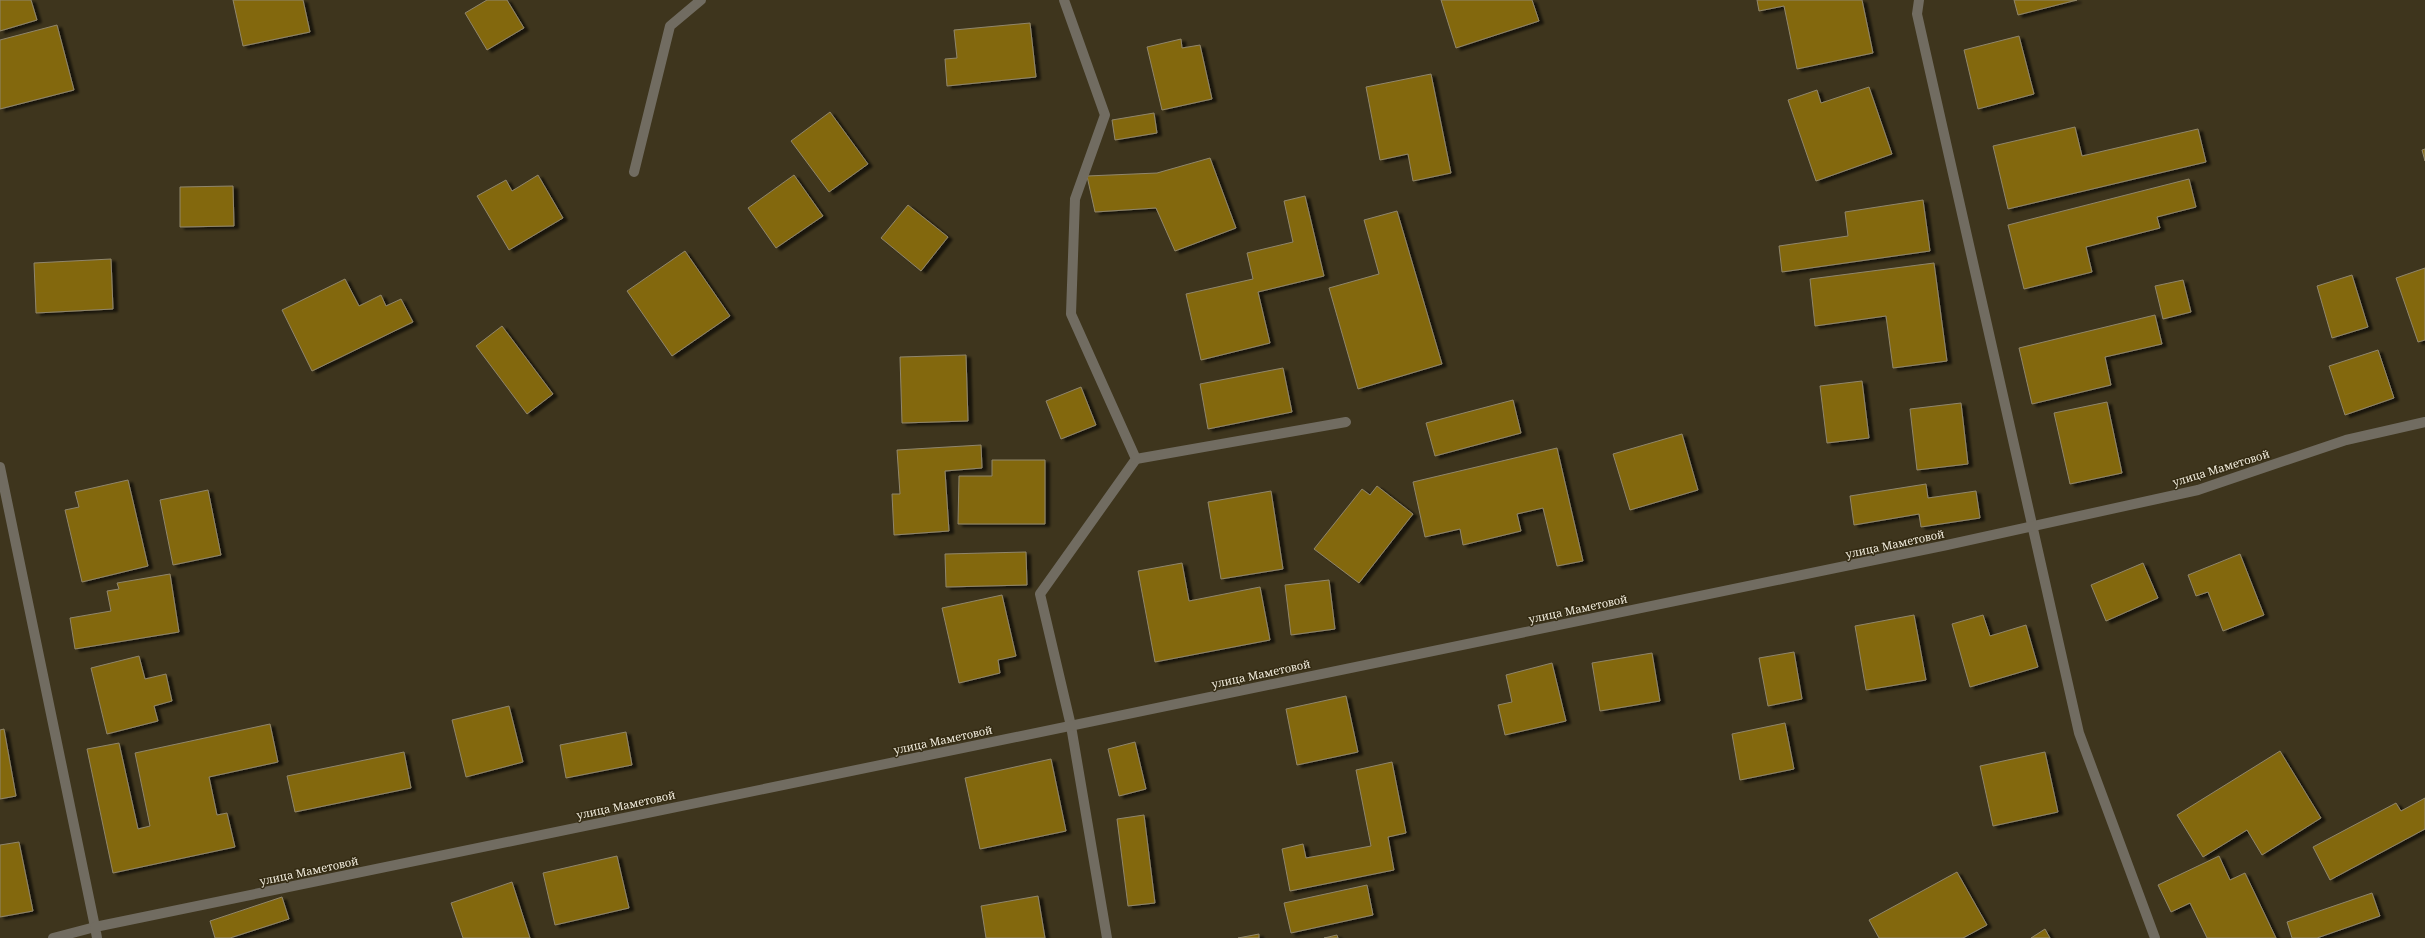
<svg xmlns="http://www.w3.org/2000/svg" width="2425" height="938" viewBox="0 0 2425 938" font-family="'Noto Serif',serif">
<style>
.building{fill:#836811;stroke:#90866b;filter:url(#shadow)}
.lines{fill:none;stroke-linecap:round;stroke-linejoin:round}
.minor{stroke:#716c61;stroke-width:10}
.tertiary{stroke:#716c61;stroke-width:10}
.labels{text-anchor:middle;stroke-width:3;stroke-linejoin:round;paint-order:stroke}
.street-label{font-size:11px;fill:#f1ecdd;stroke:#342b13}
</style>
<defs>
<filter id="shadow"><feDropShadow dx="4.5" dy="2.5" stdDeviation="1" flood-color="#0009"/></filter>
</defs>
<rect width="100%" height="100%" fill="#3e351d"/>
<g class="building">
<polygon points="0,0 31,0 37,20 0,31"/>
<polygon points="233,0 303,0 310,32 243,46"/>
<polygon points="487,0 507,0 524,28 487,50 465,13"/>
<polygon points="1441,0 1532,0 1539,21 1456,48"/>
<polygon points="1757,0 1862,0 1873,53 1797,69 1784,6 1759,11"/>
<polygon points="2014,0 2077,0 2018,15"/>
<polygon points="1030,23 1036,77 947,86 945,59 957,58 954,30"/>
<polygon points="57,25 74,90 0,109 0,40"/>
<polygon points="2019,36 2034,94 1978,109 1964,50"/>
<polygon points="1181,39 1182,48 1200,45 1212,99 1162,110 1147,47"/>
<polygon points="1431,74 1451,173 1413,181 1408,154 1380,160 1366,87"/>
<polygon points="1869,87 1892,154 1816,181 1788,100 1817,90 1821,103"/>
<polygon points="830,112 868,164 829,192 791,141"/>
<polygon points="1154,113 1157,133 1115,140 1112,120"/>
<polygon points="2075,127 2082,156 2198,129 2206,162 2008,209 1993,146"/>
<polygon points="2425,149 2425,161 2422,150"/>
<polygon points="1210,158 1236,228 1175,251 1156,208 1095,212 1087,176 1157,173"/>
<polygon points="538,175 563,218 509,250 477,196 506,180 512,191"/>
<polygon points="794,175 823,216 776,248 748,208"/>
<polygon points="2189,179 2196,207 2157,217 2160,228 2086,247 2092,272 2024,289 2008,225"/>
<polygon points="233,186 234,226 180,227 180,187"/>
<polygon points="1305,196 1324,276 1258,292 1270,343 1201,360 1186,294 1253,279 1247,253 1293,242 1284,201"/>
<polygon points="1923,200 1930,251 1782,272 1779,246 1848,236 1845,212"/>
<polygon points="908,205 948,237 921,271 881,238"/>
<polygon points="1397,211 1442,364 1358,389 1329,288 1379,274 1364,220"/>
<polygon points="685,251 730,316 672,356 627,291"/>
<polygon points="111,259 113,309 36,313 34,263"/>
<polygon points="1934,263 1947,361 1893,368 1886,316 1815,326 1810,279"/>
<polygon points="2425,268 2425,340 2418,342 2396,278"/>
<polygon points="2352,275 2368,327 2332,338 2317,286"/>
<polygon points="345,279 359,306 381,295 386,306 401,299 413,322 312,371 282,310"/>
<polygon points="2183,280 2191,312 2163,319 2155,286"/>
<polygon points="2155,315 2162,344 2105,357 2111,385 2032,404 2019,348"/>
<polygon points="502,326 553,394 527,414 476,346"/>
<polygon points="2378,350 2394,398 2345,415 2329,366"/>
<polygon points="966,355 968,421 902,423 900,357"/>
<polygon points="1283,368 1292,412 1208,429 1200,384"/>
<polygon points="1862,381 1869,438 1827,443 1820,386"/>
<polygon points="1081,387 1096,425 1061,439 1046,401"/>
<polygon points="1513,400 1521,433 1435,456 1426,423"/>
<polygon points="2107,402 2122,473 2070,484 2054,413"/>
<polygon points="1961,403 1968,464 1917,470 1910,409"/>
<polygon points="1682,434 1698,490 1630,510 1613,454"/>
<polygon points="981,445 982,468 945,471 949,531 894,535 892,494 900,494 897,450"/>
<polygon points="1557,448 1583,561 1557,566 1543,508 1517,514 1521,531 1463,545 1460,529 1425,537 1413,482"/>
<polygon points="992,460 1045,460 1045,524 958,524 959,476 992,476"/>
<polygon points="128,480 148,566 82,582 65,510 79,507 75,492"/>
<polygon points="1926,484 1928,498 1976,491 1980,518 1921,527 1919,514 1854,525 1850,496"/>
<polygon points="1377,486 1413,514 1359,583 1314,549 1362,489 1370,495"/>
<polygon points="208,490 221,555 173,565 160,500"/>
<polygon points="1271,491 1283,569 1221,579 1208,502"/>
<polygon points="1026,552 1027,585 946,587 945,554"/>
<polygon points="2240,554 2264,615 2223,631 2208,592 2196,596 2188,575"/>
<polygon points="1182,563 1189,601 1260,587 1270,640 1155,662 1138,571"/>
<polygon points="2143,563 2158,598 2106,621 2091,585"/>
<polygon points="170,574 179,632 75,649 70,618 111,611 107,591 119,589 117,583"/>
<polygon points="1329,580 1335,629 1291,635 1285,585"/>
<polygon points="1002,595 1016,656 998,660 1000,673 959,683 942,608"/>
<polygon points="1914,615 1926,680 1866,690 1855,626"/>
<polygon points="1983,615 1990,636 2026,625 2038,667 1970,687 1952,624"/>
<polygon points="1794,652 1802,699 1768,706 1759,658"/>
<polygon points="1652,653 1660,701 1600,711 1592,663"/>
<polygon points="139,656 145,679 166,674 172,701 154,706 158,721 107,734 91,668"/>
<polygon points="1552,663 1566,721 1505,735 1498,705 1512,702 1506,675"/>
<polygon points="1346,696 1358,752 1297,765 1286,709"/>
<polygon points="509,706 523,762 466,777 452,720"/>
<polygon points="1785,723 1794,769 1740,780 1732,734"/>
<polygon points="270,724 278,762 209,777 217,815 227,813 235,847 113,873 87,749 119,743 138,829 150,826 135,753"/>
<polygon points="4,729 16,796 0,799 0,730"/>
<polygon points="626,732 632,765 566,778 560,745"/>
<polygon points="1135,742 1146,789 1119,796 1108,749"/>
<polygon points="2280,751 2321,818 2262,855 2247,830 2203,857 2177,815"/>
<polygon points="404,752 411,788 295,812 287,776"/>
<polygon points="2045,752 2058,812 1993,826 1980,766"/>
<polygon points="1051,759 1066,831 980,849 965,778"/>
<polygon points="1392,762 1406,833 1388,837 1394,870 1290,891 1282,849 1303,844 1306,858 1371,846 1356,770"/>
<polygon points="2425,798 2425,829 2330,880 2313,847 2396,803 2401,811"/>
<polygon points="1144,815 1155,903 1128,906 1117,819"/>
<polygon points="19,842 33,911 0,917 0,845"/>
<polygon points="617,856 629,908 555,925 543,873"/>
<polygon points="2219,856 2230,880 2245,873 2276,938 2207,938 2190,903 2171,912 2158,885"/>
<polygon points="1957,872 1987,925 1963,938 1879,938 1869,920"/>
<polygon points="512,882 530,938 463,938 451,903"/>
<polygon points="1367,885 1373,915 1291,933 1284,903"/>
<polygon points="2372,893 2380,916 2317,938 2292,938 2287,922"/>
<polygon points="1038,896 1045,938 986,938 981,906"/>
<polygon points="282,897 289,919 230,938 215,938 210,921"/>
<polygon points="2045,929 2050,938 2031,938"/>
<polygon points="1259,934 1259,938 1238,938"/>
<polygon points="1337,935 1338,938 1324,938"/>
</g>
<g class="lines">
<g class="minor">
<polyline points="1064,0 1105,115 1075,199 1071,314 1136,459 1040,594 1071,726 1107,938"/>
<polyline points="1919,0 1917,14 2079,733 2155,938"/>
<polyline points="634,172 670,26 701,0"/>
<polyline points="1136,459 1346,422"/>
<polyline points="0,467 95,927 53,938"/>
</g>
<polyline class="tertiary" points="97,938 95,927 1947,545 2198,490 2346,440 2425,422"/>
</g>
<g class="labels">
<g class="street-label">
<text transform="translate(2221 468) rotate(-17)" y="4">улица Маметовой</text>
<text transform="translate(1895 544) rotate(-12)" y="4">улица Маметовой</text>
<text transform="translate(1578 609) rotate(-12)" y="4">улица Маметовой</text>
<text transform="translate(1261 674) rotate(-12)" y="4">улица Маметовой</text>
<text transform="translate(943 740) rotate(-12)" y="4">улица Маметовой</text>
<text transform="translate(626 805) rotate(-12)" y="4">улица Маметовой</text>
<text transform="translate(309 871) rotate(-12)" y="4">улица Маметовой</text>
</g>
</g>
</svg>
